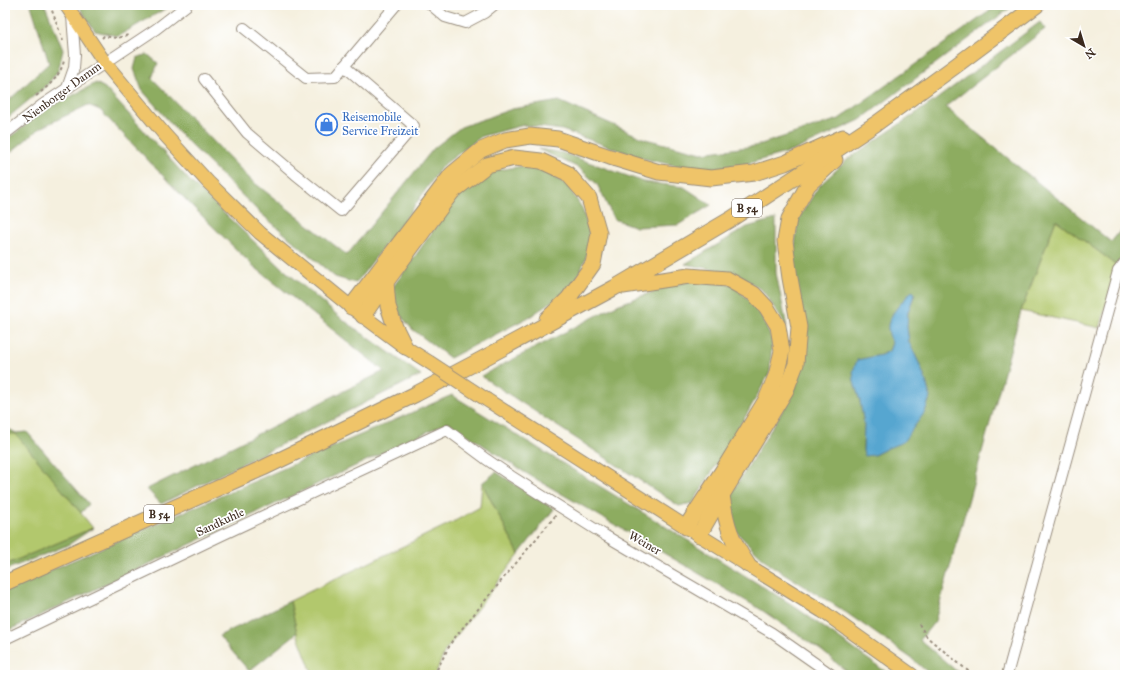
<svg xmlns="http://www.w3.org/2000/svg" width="1130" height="680" viewBox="0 0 1130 680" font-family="'IM FELL Great Primer',serif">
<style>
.green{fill:#b2c86d;stroke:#767946}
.forest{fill:#8dac60;stroke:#646b3f;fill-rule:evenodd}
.water{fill:#56a6d0;stroke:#486877}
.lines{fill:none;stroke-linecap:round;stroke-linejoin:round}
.minor-casing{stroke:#988d7e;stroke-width:12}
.major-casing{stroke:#988d7e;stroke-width:15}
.highway-casing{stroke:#988d7e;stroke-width:17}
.path{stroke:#988d7e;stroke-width:2;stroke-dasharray:3 3;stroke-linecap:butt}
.minor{stroke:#fff;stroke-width:10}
.major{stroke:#efc469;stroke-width:13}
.highway{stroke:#efc469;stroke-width:15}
.major-bridge-casing{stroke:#988d7e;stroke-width:15;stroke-linecap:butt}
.major-bridge{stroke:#efc469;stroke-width:13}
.labels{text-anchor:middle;stroke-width:3.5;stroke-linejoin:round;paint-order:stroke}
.shield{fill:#fff;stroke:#766a62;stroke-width:1}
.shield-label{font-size:11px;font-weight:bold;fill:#3b2a1e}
.street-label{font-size:12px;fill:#3b2a1e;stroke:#fff}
.shop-label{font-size:12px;fill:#366cbe;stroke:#fff;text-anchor:start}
</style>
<rect width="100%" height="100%" fill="#fff"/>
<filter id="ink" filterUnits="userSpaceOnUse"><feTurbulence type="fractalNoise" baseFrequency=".025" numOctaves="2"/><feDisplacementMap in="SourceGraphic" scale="8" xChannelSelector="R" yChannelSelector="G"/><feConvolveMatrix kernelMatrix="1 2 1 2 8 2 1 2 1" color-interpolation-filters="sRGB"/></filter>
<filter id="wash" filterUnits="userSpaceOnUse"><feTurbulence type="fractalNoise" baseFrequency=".012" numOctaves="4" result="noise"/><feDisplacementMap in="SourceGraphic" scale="16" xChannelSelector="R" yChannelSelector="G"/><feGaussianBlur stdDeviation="0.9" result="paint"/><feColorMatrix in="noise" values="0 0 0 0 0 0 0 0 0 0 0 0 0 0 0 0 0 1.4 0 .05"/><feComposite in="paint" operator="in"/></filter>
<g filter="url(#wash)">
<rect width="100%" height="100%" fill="#f5f0df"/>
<g class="green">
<polygon points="1056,220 1118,266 1100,328 1021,311"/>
<polygon points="16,433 93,528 5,565 5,434"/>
<polygon points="482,483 519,554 445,651 435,675 313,675 297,633 290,601 453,522 480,507"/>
</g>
<g class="forest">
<polygon points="31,5 45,5 63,50 58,71 47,85 5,120 5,104 49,63"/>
<polygon points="78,5 172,5 118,36 95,31"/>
<polygon points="998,5 1014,5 860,120 793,151 742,165 696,170 641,158 562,130 524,125 482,136 442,166 411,211 356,283 335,277 258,211 180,134 142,90 134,69 137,58 147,54 158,63 152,78 252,181 347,255 434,148 461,127 512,109 559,101 645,139 702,153 755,146 839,119"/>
<path d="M1040,22L1045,29L945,107L1111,242L1125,225V267L1118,266L1056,220L1021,311L935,621L920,640L961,675H931L911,658L841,609L769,564L734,530L727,512L731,494L792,395L801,365L793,264L798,219L819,186L848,159L934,101ZM912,291L915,294L908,312L907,327L909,342L919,363L926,381L930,397L925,412L888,448L874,455L863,451L864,424L860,401L854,382L858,360L881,355L889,351L892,343L889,333L896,309Z"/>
<polygon points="96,83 105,88 189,180 282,268 342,319 421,375 161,504 147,489 384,371 251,264 188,202 100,110 88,105 40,128 5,157 5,141 7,139 51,107"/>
<polygon points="538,149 563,153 644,182 684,187 711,205 678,225 636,227 614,219 597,184 579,168"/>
<polygon points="523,166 545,171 567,185 582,208 589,231 586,258 576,280 561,295 531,316 450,358 412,329 396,310 393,287 460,193 486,172"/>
<polygon points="776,219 776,273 787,327 763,291 738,274 685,264 747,227"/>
<polygon points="690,281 732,284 758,309 772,340 770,372 748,412 693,503 679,506 481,376 617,305 669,286"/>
<polygon points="452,395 791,604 890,675 851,675 822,651 760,609 524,472 448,422 5,632 5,590"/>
<polygon points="5,427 16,433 27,432 89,504 81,513 16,434 5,434"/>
<polygon points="496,472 554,509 519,554 482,483"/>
<polygon points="93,528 68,545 5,570 5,565"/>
<polygon points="290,601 297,633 249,671 219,636"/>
</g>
<path class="water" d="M912,291L915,293L908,312L907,327L909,342L919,363L926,381L930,397L925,412L903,442L888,448L874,455L865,456L863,451L864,424L860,401L854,382L853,371L857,360L881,355L889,351L892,343C890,337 886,328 889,322C892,311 905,299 912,291Z"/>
</g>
<g filter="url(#ink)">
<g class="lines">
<defs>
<g id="minor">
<polyline points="431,5 445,17 465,23 484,13 494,5"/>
<polyline points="244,28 306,78 335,77 396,5"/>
<polyline points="204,79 247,133 295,174 341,211 414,126 344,66"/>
<polyline points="67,88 74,68 75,55 72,16"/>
<polyline points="5,134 42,105 156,29 187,5"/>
<polyline points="5,639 220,536 447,430 486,459 511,476 606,536 772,633 832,675"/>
<polyline points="1007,675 1118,271 1125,262"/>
</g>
<g id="major">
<polyline points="66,5 105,63 165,135 208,182 260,233 351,307 405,347 429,362"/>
<polyline points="487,400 686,527 822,611 912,675"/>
</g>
<g id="highway">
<polyline points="386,282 388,306 395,327 405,347"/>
<polyline points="623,286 689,276 727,279 754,294 767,308 778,326 782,351 776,376 766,400 725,467 686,527"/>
<polyline points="351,307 452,174 481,150 505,140 530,136 558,139 610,157 659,172 711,178 754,173 785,163 843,137"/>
<polyline points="363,316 386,282 452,192 487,165 514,158 541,161 567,173 589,198 599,233 593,264 568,299 547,319"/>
<path d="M722,495C726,525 731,540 748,565"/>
<polyline points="699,535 722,495 786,390 796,364 799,327 790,278 785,241 789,219 808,185 835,160"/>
<polyline points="5,583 263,468 313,444 416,394 473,364 614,288 731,219 794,178 877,123 954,67 1037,5"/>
</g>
</defs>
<use href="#minor" class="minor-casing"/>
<use href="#major" class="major-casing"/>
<use href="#highway" class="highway-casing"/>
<g class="path">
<polyline points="50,5 63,41"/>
<polyline points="102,38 104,36 117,38 128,35"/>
<path d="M36,96C49,85 59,78 64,61"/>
<polyline points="919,624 927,637 934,643 973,675"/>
<polyline points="434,675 452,641 497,586 556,515"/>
</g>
<use href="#minor" class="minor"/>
<use href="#major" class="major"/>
<use href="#highway" class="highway"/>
<defs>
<polyline id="major-bridge" points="429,362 487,400"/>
</defs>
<use href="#major-bridge" class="major-bridge-casing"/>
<use href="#major-bridge" class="major-bridge"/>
</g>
</g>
<defs>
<symbol id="shop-ring" viewBox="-11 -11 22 22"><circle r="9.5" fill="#fff" stroke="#3f7fe0" stroke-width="1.5"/><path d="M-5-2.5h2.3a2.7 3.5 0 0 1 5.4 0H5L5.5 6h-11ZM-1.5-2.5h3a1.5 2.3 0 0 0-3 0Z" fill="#3f7fe0"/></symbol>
</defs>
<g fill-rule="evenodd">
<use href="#shop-ring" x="314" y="112" width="25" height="25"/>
</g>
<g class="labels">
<g class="shield">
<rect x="732" y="199" width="30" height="18" rx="3"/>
<rect x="144" y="505" width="30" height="18" rx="3"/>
</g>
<g class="shield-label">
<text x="747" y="212">B 54</text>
<text x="159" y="518">B 54</text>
</g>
<g class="street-label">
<text transform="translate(62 92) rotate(-36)" y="4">Nienborger Damm</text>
<text transform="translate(220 522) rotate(-25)" y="4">Sandkuhle</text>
<text transform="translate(645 543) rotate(30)" y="4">Weiner</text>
</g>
<g class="shop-label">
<text x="342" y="121">Reisemobile<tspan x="342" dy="14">Service Freizeit</tspan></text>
</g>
</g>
<rect width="1130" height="680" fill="none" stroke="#fff" stroke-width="20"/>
<g transform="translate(1084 46) rotate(142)" stroke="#ffffff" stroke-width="3" paint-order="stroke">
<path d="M0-3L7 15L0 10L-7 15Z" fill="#3b2a1e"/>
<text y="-6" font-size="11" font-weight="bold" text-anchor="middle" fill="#3b2a1e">N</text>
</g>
</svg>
